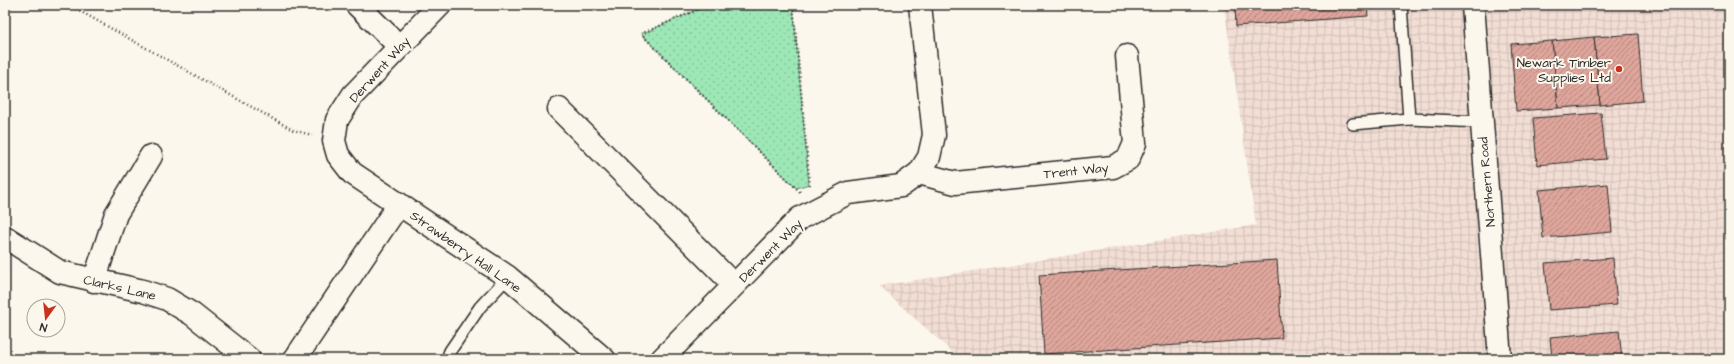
<svg xmlns="http://www.w3.org/2000/svg" width="1734" height="364" viewBox="0 0 1734 364" font-family="'Architects Daughter',sans-serif">
<style>
.industrial{fill:url(#industrial-grid)}
.green{fill:url(#green-dots);stroke:#648970}
.building{fill:url(#building-hatch);stroke:#2b2b2b}
.lines{fill:none;stroke-linecap:round;stroke-linejoin:round}
.service-casing{stroke:#2b2b2b;stroke-width:14}
.minor-casing{stroke:#2b2b2b;stroke-width:25}
.tertiary-casing{stroke:#2b2b2b;stroke-width:25}
.path{stroke:#2b2b2b;stroke-width:2.5;stroke-dasharray:1 3;stroke-linecap:butt}
.service{stroke:#fbf7ec;stroke-width:11}
.minor{stroke:#fbf7ec;stroke-width:22}
.tertiary{stroke:#fbf7ec;stroke-width:22}
.poi-dot{fill:#c8321e;stroke:#fbf7ec;stroke-width:1.5}
.labels{text-anchor:middle;stroke-width:4;stroke-linejoin:round;paint-order:stroke}
.poi-label{font-size:13px;fill:#2b2b2b;stroke:#fbf7ec;text-anchor:end}
.street-label{font-size:13px;fill:#2b2b2b;stroke:#fbf7ec}
</style>
<defs>
<pattern id="industrial-grid" width="8" height="8" patternUnits="userSpaceOnUse"><rect width="8" height="8" fill="#f2ded4"/><path d="M0 4h8M4 0v8" fill="none" stroke="#d0bfb6"/></pattern>
<pattern id="green-dots" width="8" height="8" patternUnits="userSpaceOnUse"><rect width="8" height="8" fill="#9de7b6"/><path d="M2 2h.1M6 6h.1" fill="none" stroke="#87c69d" stroke-width="1.8" stroke-linecap="round"/></pattern>
<pattern id="building-hatch" width="6" height="6" patternUnits="userSpaceOnUse"><rect width="6" height="6" fill="#dea59b"/><path d="M-1 1l2-2M0 6l6-6M5 7l2-2" fill="none" stroke="#b4877f"/></pattern>
</defs>
<rect width="100%" height="100%" fill="#fbf7ec"/>
<filter id="ink" filterUnits="userSpaceOnUse"><feTurbulence type="fractalNoise" baseFrequency=".025" numOctaves="2"/><feDisplacementMap in="SourceGraphic" scale="8" xChannelSelector="R" yChannelSelector="G"/><feConvolveMatrix kernelMatrix="1 2 1 2 8 2 1 2 1" color-interpolation-filters="sRGB"/></filter>
<g filter="url(#ink)">
<polygon class="industrial" points="1224,5 1729,5 1729,359 960,359 879,286 1256,225"/>
<polygon class="green" points="708,5 793,5 809,184 796,188 641,34"/>
<g class="building">
<polygon points="1235,5 1367,5 1368,16 1236,26"/>
<polygon points="1638,34 1643,101 1600,105 1594,37"/>
<polygon points="1594,37 1600,105 1558,108 1552,41"/>
<polygon points="1552,41 1558,108 1516,111 1511,44"/>
<polygon points="1601,113 1606,159 1537,165 1533,118"/>
<polygon points="1608,184 1612,232 1543,238 1539,190"/>
<polygon points="1613,258 1617,305 1549,310 1545,263"/>
<polygon points="1277,260 1282,338 1044,354 1039,275"/>
<polygon points="1619,331 1622,359 1552,359 1550,337"/>
</g>
<g class="lines">
<defs>
<g id="service">
<polyline points="1401,5 1409,119 1482,122"/>
<polyline points="1353,124 1409,119"/>
<polyline points="447,359 450,351 480,307 508,277"/>
</g>
<g id="minor">
<polyline points="357,5 399,46"/>
<polyline points="440,5 353,95 337,120 334,141 338,155 352,173 508,277 604,359"/>
<polyline points="559,109 734,285"/>
<polyline points="919,173 955,183 1113,167 1128,159 1135,143 1127,56"/>
<polyline points="5,237 60,272 143,291 167,299 192,314 249,359"/>
<polyline points="94,281 116,214 151,156"/>
<polyline points="295,359 399,204"/>
<polyline points="662,359 800,218 848,193 901,186 919,173 929,157 934,135 920,5"/>
</g>
<polyline id="tertiary" points="1473,5 1500,359"/>
</defs>
<use href="#service" class="service-casing"/>
<use href="#minor" class="minor-casing"/>
<use href="#tertiary" class="tertiary-casing"/>
<g class="path">
<polyline points="69,5 293,130 312,135"/>
<polyline points="708,5 641,34 800,192"/>
<polyline points="793,5 810,188"/>
<polyline points="5,271 9,266"/>
</g>
<use href="#service" class="service"/>
<use href="#minor" class="minor"/>
<use href="#tertiary" class="tertiary"/>
</g>
</g>
<circle class="poi-dot" cx="1619" cy="69" r="4"/>
<g class="labels">
<g class="poi-label">
<text x="1611" y="67">Newark Timber<tspan x="1611" dy="15">Supplies Ltd</tspan></text>
</g>
<g class="street-label">
<text transform="translate(379 69) rotate(-48)" y="5">Derwent Way</text>
<text transform="translate(1076 170) rotate(-6)" y="5">Trent Way</text>
<text transform="translate(1486 182) rotate(-95)" y="5">Northern Road</text>
<text transform="translate(770 250) rotate(-45)" y="5">Derwent Way</text>
<text transform="translate(466 251) rotate(35)" y="5">Strawberry Hall Lane</text>
<text transform="translate(120 287) rotate(13)" y="5">Clarks Lane</text>
</g>
</g>
<rect width="1734" height="364" fill="none" stroke="#fbf7ec" stroke-width="20"/>
<rect x="10" y="10" width="1714" height="344" fill="none" stroke="#2b2b2b" stroke-width="1.5" filter="url(#ink)"/>
<g transform="translate(46 318) rotate(195)"><circle r="19" fill="#fbf7ec" stroke="#a8a59f"/>
<path d="M0-3L7 15L0 10L-7 15Z" fill="#c8321e"/>
<text y="-6" font-size="11" font-weight="bold" text-anchor="middle" fill="#2b2b2b">N</text>
</g>
</svg>
